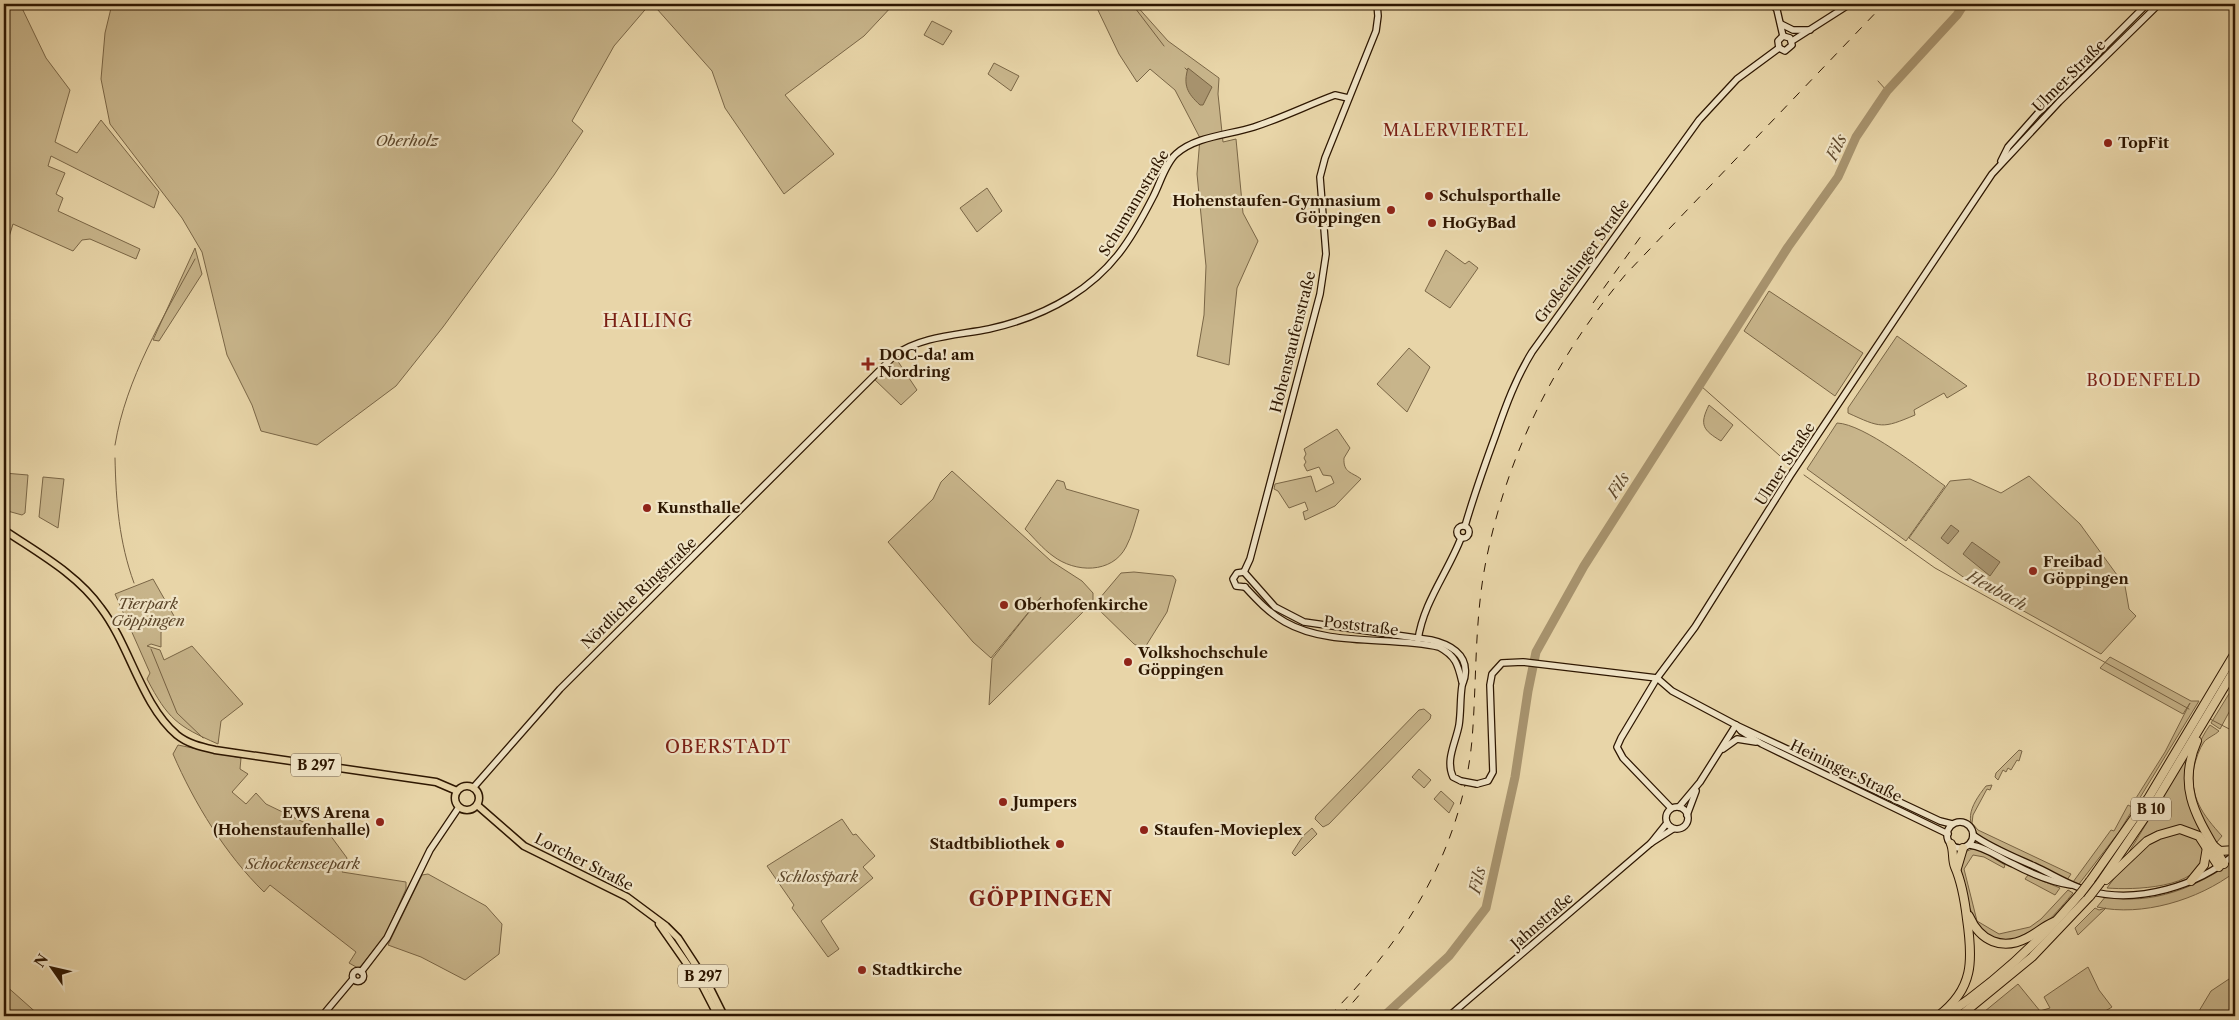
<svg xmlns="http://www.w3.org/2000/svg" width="2239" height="1020" viewBox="0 0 2239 1020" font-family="'Libre Caslon Text',serif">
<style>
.green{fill:#c8b58b;stroke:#7a6646}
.water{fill:#a8946f;stroke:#776243}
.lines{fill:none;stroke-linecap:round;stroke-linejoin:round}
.stream{stroke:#776243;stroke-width:1}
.river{stroke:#a8946f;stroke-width:9}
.secondary-casing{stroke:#2d1600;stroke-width:8}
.primary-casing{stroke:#2d1600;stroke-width:9}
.highway-casing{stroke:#2d1600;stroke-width:10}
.secondary{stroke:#f0e4c6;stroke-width:5.5}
.primary{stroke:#e8d5a8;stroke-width:6}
.highway{stroke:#e8d5a8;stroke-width:8}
.rail{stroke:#2d1600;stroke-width:1;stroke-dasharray:9 9;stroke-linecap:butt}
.secondary-bridge-casing{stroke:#2d1600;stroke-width:8;stroke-linecap:butt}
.highway-bridge-casing{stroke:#2d1600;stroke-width:10;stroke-linecap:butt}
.secondary-bridge{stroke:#f0e4c6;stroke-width:5.5}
.highway-bridge{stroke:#e8d5a8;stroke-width:8}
.poi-dot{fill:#8f2418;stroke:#f0e4c6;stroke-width:2}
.labels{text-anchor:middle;stroke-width:4.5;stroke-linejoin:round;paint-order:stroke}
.shield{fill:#f0e4c6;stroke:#68543b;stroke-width:1}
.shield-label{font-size:14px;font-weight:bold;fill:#2d1600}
.street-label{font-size:15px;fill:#2d1600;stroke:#f0e4c6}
.park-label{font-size:15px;font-style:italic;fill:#5c462a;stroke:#f0e4c6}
.poi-label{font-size:15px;font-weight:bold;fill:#2d1600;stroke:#f0e4c6;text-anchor:start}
.neighbourhood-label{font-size:16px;letter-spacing:1px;fill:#7a1f14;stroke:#f0e4c6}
.water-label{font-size:16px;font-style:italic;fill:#5e482c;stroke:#f0e4c6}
.quarter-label{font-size:18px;letter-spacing:1px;fill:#7a1f14;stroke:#f0e4c6}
.district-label{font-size:20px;font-weight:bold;letter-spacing:1px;fill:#7a1f14;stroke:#f0e4c6}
</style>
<rect width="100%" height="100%" fill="#e8d5a8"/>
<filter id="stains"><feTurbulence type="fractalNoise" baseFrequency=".004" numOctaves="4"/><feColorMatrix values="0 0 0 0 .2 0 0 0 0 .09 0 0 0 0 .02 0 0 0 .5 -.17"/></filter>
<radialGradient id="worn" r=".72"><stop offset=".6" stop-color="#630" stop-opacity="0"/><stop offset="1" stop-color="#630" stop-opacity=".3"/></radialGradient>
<g class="green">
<polygon points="4,4 20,4 46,58 70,90 55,142 77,153 101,120 159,192 154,208 51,156 48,166 65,173 56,194 63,198 58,211 140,249 136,259 90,239 82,240 73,251 13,224 4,253"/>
<polygon points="112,4 650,4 614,46 572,121 583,131 554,175 443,327 396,386 317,445 261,431 252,405 227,355 202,252 182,218 110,124 101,79 105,33"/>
<polygon points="659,4 894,4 864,36 785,95 834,154 784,194 725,108 712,71 657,9"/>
<polygon points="1095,4 1135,4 1168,41 1219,78 1218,94 1223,142 1236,139 1243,213 1258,241 1237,288 1229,365 1197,356 1204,315 1206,266 1197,174 1200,138 1175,90 1150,69 1137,82 1119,54"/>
<polygon points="932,21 952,31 943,45 924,35"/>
<polygon points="994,63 1019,76 1011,91 988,74"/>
<polygon points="987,188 1002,211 977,232 960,208"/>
<polygon points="195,248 202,274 159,341 153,340"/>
<polygon points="1446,250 1465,264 1469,261 1478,268 1450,308 1425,291"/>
<polygon points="1769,291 1863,353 1835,396 1744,331"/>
<path d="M1897,336L1967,386L1947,398L1944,393L1914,410L1915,415C1882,429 1881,428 1848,413V408Z"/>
<polygon points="1409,348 1430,367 1407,412 1377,384"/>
<polygon points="895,357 917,390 901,405 873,378"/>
<path d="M1709,405L1733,425L1721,441C1703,430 1699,425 1709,405Z"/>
<path d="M1837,423C1864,424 1921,469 1945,486L1906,541L1807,469Z"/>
<path d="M1337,429L1350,448L1344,458C1343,473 1352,472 1361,479L1335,506L1305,520L1303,512L1308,510L1305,502L1289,508L1278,491L1274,489L1275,484L1311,476L1316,492L1334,483L1331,476L1323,475L1319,467L1307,471L1304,465L1306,462L1304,458L1306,454L1304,449Z"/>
<polygon points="952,471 1051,561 1082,581 1093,593 1093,603 1087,608 989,705 992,659 1041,597 991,658 973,642 888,542 933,499 941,482"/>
<polygon points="4,473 28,475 25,513 22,515 4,510"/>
<polygon points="2029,476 2080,524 2125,586 2129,609 2136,616 2101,654 1966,579 1909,538 1950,481 1970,479 2001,493"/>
<polygon points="43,477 64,479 58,528 39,517"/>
<path d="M1057,480L1064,482L1066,489L1139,510C1135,522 1132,536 1126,547C1112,574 1075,573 1053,556C1043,549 1034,538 1025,529Z"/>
<polygon points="1134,572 1173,576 1176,580 1167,612 1144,649 1134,644 1094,605 1121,573"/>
<path d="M153,579L178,623L161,632V647L151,644L147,646L160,650L164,660L192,646L243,704L221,721L218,744C177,726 168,719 147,679L150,673L115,594Z"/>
<polygon points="2110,657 2191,701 2199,701 2119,832 2079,884 2073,882 2111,830 2114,831 2128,805 2134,808 2131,806 2165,752 2190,703 2183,714 2100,668"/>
<polygon points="2235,684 2234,703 2220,729 2211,723"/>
<polygon points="1424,709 1431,715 1430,719 1329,824 1323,827 1315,819 1316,816 1419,710"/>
<path d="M2210,725L2219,731C2215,735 2207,738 2204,742C2199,749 2196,759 2194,767C2189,797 2203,815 2222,836L2217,842C2211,838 2208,830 2204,823C2185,791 2188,756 2210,725Z"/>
<path d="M178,745L241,758L240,769L248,774L232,792L246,804L256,793L266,804L330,835L347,858L342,872L406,882V889L385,936L361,966L358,968L349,963L356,952L270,885L264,892C226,855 194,803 173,754Z"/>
<polygon points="2019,750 2022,751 2019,761 2017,760 2011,770 2008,768 2006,772 2003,770 1998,780 1995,777 1996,773"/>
<polygon points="2187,757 2187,797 2211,848 2202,837 2177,827 2156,833 2129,852"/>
<polygon points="1419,769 1431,780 1424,788 1412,777"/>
<path d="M1992,785L1990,790L1987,789L1973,815L1972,823L1978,830L2071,874L2067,880L1988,841C1960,826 1970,806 1986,786Z"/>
<polygon points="1441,791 1454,803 1449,813 1434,799"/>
<polygon points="842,819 853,835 856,834 875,856 863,867 873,878 821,921 839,949 828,957 792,908 794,905 767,866"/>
<polygon points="1312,828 1317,834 1295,856 1292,853 1303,836"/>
<path d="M2180,832C2191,836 2204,840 2203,855C2201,889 2132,890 2107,888L2125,864L2153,841Z"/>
<path d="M1972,849L1980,850L2005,865L2004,868L1984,857L1973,855L1964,869L1977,921L1999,934L2030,927L2041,919L2068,890L2073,893C2060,909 2033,941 2011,942C2003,943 1991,937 1984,935L1968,905L1960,868L1965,852Z"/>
<path d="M2235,860V872C2198,900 2142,917 2097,907L2106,896C2150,907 2200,886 2235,860Z"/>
<polygon points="428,874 486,906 502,924 499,954 465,980 421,957 388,945 422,875"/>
<polygon points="2028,875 2060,888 2055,895 2025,879"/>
<polygon points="2095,908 2099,910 2106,908 2078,935 2075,928"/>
<polygon points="2088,967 2099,990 2112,1007 2097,1016 1979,1016 2018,984 2040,1011 2050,1008 2044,997"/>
<polygon points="2235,975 2235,1016 2196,1016 2211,991"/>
<polygon points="4,984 40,1016 4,1016"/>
</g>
<g class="water">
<path d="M1188,68L1212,87L1203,105H1200C1187,93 1183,85 1188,68Z"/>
<polygon points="1951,525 1959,531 1948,544 1941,538"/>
<polygon points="1972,542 2000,562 1990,576 1963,554"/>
</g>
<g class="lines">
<g class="stream">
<polyline points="1132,4 1164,46"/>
<polyline points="1185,68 1187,70"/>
<polyline points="1878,81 1887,91"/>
<polyline points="1701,386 1788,463"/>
<path d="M115,445C126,378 163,318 195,259"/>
<path d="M115,458C116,502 119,542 134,583"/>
<polyline points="1804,475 1935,568 2189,709"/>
<polyline points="151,649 177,713 203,738"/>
<polyline points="2210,719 2235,732"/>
</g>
<polyline class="river" points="1384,1016 1449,956 1486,908 1515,777 1528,691 1536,652 1584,566 1788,247 1838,177 1856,137 1887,91 1957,15 1964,4"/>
<defs>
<g id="secondary">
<polyline points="1773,4 1777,10 1783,36"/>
<polyline points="1781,24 1793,30 1810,30"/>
<polyline points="1792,41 1850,4"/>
<polyline points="1779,48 1785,51 1792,45 1790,38 1783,36"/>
<polyline points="1779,48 1778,41 1783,36"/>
<polyline points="2001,161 2008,147 2038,113 2147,4"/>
<circle cx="1463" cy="532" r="6"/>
<path d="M1465,526C1474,495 1485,464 1496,434C1506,405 1516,378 1532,352L1699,120L1737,79L1779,48"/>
<polyline points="1244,572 1250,559 1320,294 1326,254 1320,177 1325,158 1376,31 1378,16 1377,4"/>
<path d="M1244,572L1275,607L1304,622L1431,640C1449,644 1468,654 1465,675C1465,679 1463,682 1462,686C1460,699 1461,712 1459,725C1456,742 1445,760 1453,777L1461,781"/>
<polyline points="1244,572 1237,573 1233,579 1236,586 1245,587"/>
<path d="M1245,587C1257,600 1269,613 1285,622C1329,647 1391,636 1439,647C1456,656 1458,665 1462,682"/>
<path d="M1418,640C1423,603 1448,572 1461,538"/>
<polyline points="1657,678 1672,691 1736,725 1940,821 1952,824"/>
<polyline points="1736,725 1741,731 1762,744 1948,834"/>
<polyline points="1723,749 1737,739 1756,742"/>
<polyline points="1477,784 1488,781 1493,772 1490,685 1492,674 1502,663 1523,662 1657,678"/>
<path d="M473,788L560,689L895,355C921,336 959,335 989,329C1016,323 1046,312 1070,297C1112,271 1131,240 1153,197C1160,184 1165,164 1176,154C1196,136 1229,135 1254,127C1282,118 1308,105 1335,95L1348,98"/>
<circle cx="1677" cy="818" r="11"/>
<polyline points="1679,807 1700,782 1736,725"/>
<polyline points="1671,808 1623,758 1617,747 1621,738 1657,678 1695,627 1790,476 1992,174 2059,102 2159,4"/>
<polyline points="1687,815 1696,791"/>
<circle cx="1960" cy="835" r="13"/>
<path d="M1973,835C1991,848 2014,857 2034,866C2052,874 2070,886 2089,891C2138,904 2198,886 2235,854"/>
<polyline points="1651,843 1667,823"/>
<path d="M1970,845C1986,847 1999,858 2013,864C2030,873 2051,882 2071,885"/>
<circle cx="358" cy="976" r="5.5"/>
<polyline points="361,972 387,938 430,850 459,807"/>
<polyline points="322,1016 353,979"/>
<polyline points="1449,1016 1651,843 1673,829"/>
</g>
<g id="primary">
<path d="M4,530C38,553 77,574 101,608C130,646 141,704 177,735C188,744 202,747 215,750L436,782L457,791"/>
<circle cx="467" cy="798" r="12"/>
<polyline points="477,805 524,846 627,897 666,926 678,938 708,984 724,1016"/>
<polyline points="659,924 703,987 718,1016"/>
</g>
<g id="highway">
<path d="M2197,741C2175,791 2200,821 2224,864"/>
<polyline points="2214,846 2220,851 2235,850"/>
<polyline points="1957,868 1963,848"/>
<polyline points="2106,880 2147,841 2159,835 2180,829 2199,836 2219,867"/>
<polyline points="2090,881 2149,797 2235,653"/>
<polyline points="2191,881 2204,865 2207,847"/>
<polyline points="2100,883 2156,801 2235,669"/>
<path d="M1969,916C1980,941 2002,951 2027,938C2037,933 2044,926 2054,922"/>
<path d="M1938,1016C1974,989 1973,960 1967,919C1965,902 1962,883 1955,867C1952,860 1954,851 1951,844"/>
<path d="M1945,1016C1996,982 2040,941 2080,894"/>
<polyline points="1960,1016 2032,957 2090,896"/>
</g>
</defs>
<use href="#secondary" class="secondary-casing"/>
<use href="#primary" class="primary-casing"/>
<use href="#highway" class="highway-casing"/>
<use href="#secondary" class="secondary"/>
<use href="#primary" class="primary"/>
<use href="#highway" class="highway"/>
<g class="rail">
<polyline points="1593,303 1644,232"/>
<path d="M1329,1016C1405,941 1462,849 1472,740C1477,679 1474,617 1487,556C1509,450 1557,356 1626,274L1884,4"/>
<polyline points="1341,1016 1361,993"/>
</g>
<defs>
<polyline id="secondary-bridge" points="1461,781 1477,784"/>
<g id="highway-bridge">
<polyline points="2080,894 2090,881"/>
<polyline points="2090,896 2100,883"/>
</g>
</defs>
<use href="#secondary-bridge" class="secondary-bridge-casing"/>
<use href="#highway-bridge" class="highway-bridge-casing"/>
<use href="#secondary-bridge" class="secondary-bridge"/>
<use href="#highway-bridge" class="highway-bridge"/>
</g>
<g class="poi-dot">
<circle cx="2108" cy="143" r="5"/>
<circle cx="1429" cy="196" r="5"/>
<circle cx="1391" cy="210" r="5"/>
<circle cx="1432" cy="223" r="5"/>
<path d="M865.5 356.5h5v5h5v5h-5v5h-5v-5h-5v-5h5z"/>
<circle cx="647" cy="508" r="5"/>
<circle cx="2033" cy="571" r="5"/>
<circle cx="1004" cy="605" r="5"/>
<circle cx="1128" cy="662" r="5"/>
<circle cx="1003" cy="802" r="5"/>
<circle cx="380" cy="822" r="5"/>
<circle cx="1144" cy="830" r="5"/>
<circle cx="1060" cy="844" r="5"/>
<circle cx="862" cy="970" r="5"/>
</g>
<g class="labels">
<g class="shield">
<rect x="291" y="753.5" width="50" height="23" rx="4"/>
<rect x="2131" y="797.5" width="40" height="23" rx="4"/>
<rect x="678" y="964.5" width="50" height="23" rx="4"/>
</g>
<g class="shield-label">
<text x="316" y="770">B 297</text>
<text x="2151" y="814">B 10</text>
<text x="703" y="981">B 297</text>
</g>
<g class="street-label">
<text transform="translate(2069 76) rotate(-45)" y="5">Ulmer Straße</text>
<text transform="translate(1134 203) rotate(-59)" y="5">Schumannstraße</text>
<text transform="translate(1582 261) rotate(-54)" y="5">Großeislinger Straße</text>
<text transform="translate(1293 342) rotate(-76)" y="5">Hohenstaufenstraße</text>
<text transform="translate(1785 464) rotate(-57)" y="5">Ulmer Straße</text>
<text transform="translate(639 593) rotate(-44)" y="5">Nördliche Ringstraße</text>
<text transform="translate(1361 626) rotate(7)" y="5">Poststraße</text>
<text transform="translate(1846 771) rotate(26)" y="5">Heininger Straße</text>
<text transform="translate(584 862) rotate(27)" y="5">Lorcher Straße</text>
<text transform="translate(1542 921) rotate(-41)" y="5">Jahnstraße</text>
</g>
<g class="park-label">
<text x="407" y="146">Oberholz</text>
<text x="148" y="609">Tierpark<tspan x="148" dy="17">Göppingen</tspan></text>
<text x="303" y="869">Schockenseepark</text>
<text x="818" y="882">Schlosspark</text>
</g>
<g class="poi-label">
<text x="2118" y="148">TopFit</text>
<text x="1439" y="201">Schulsporthalle</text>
<text x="1381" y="206" text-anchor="end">Hohenstaufen-Gymnasium<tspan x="1381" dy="17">Göppingen</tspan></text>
<text x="1442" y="228">HoGyBad</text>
<text x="879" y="360">DOC-da! am<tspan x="879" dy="17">Nordring</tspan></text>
<text x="657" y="513">Kunsthalle</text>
<text x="2043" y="567">Freibad<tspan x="2043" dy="17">Göppingen</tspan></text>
<text x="1014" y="610">Oberhofenkirche</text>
<text x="1138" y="658">Volkshochschule<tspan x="1138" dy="17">Göppingen</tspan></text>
<text x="1013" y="807">Jumpers</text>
<text x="370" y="818" text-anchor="end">EWS Arena<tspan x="370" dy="17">(Hohenstaufenhalle)</tspan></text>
<text x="1154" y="835">Staufen-Movieplex</text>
<text x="1050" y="849" text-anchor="end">Stadtbibliothek</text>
<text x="872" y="975">Stadtkirche</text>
</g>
<g class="neighbourhood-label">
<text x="1456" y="136">MALERVIERTEL</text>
<text x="2144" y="386">BODENFELD</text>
</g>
<g class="water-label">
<text transform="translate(1836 147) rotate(-65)" y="6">Fils</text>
<text transform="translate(1618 485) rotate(-57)" y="6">Fils</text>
<text transform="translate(1997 590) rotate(29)" y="6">Heubach</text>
<text transform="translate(1477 880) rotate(-77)" y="6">Fils</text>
</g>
<g class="quarter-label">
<text x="648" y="327">HAILING</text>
<text x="728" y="753">OBERSTADT</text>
</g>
<g class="district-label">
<text x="1041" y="906">GÖPPINGEN</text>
</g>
</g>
<rect width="2239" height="1020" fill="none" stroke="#e8d5a8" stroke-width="20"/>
<rect x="5" y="5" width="2229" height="1010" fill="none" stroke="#2d1600" stroke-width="2.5"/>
<rect x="10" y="10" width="2219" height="1000" fill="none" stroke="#2d1600"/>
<g transform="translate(52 968) rotate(304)" stroke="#f0e4c6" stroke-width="4" paint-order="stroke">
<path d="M0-4L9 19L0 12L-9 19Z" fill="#2d1600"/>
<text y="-8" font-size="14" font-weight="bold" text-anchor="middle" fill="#2d1600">N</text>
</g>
<rect width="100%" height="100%" filter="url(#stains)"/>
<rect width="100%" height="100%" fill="url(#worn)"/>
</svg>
